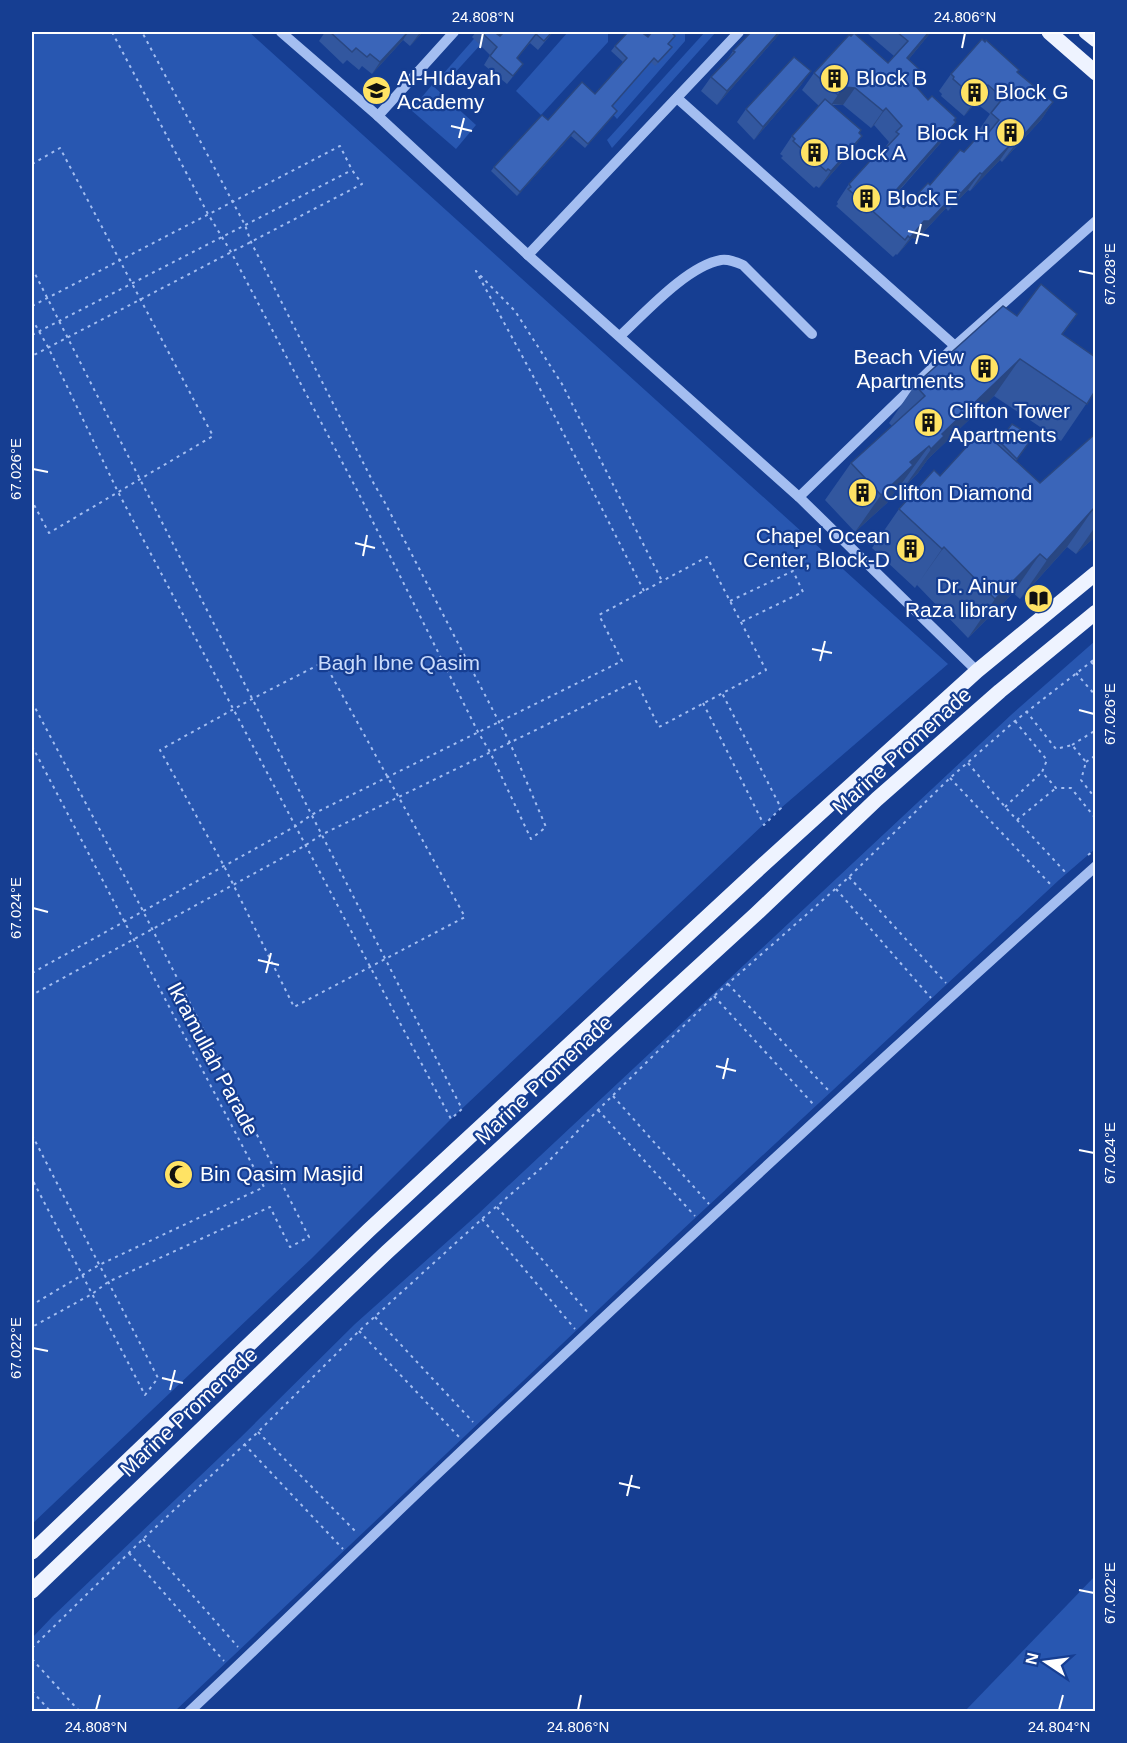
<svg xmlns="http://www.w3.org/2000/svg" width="1127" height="1743" viewBox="0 0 1127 1743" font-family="Arial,sans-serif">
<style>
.green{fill:#2857b1}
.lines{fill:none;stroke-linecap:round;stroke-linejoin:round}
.path{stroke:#a4bef1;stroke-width:2;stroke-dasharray:3 4.5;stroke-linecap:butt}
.minor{stroke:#a4bef1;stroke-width:10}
.major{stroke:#eef3ff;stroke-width:15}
.wall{fill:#32579f}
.shaded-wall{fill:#294782}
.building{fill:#3a65b9;stroke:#294782;stroke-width:1.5}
.ticks{fill:none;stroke:#fff;stroke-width:2}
.labels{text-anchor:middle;stroke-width:4.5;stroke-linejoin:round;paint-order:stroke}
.poi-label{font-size:21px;fill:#fff;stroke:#163e92;text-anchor:start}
.park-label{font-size:21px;fill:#cbdcfc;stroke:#163e92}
.street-label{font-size:21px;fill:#fff;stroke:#163e92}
.neatline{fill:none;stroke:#fff;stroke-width:2}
.ticks-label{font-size:15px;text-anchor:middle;fill:#fff}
</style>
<rect width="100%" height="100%" fill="#163e92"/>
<g class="green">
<polygon points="32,32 249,32 948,664 781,808 451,1119 311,1259 32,1524"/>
<polygon points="480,32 492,32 442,87 436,82"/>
<polygon points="568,32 608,32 608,42 541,115 516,91"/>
<polygon points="663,32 685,32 685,41 617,119 609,110 651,62"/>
<polygon points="705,32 716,32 612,148 607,140"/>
<polygon points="432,85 476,125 456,149 411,110"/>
<polygon points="1095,641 1095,849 1059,880 679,1233 175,1711 32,1711 32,1638 52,1617 240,1438 355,1324 477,1215 1011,715"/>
<polygon points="1095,1576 1095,1711 965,1711"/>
</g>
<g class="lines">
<g class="path">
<polyline points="112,32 208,214 231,252 358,492 478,732 490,752 531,839 546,827 510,743 384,501 374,484 251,242 245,225 142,32"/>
<polyline points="32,164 60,148 213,436 49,533 32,501"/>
<polyline points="32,268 462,1109 451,1119 118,492 48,347 32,319"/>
<polyline points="32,306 340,146 352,170 362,184 32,356"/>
<polyline points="32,335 352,170"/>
<polyline points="644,591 552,411 476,271 515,311 562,384 662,581"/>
<polyline points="730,601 793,571 803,592 741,622"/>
<polygon points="324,662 465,917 294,1007 224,866 160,750 252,699"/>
<polyline points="1091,662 1096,667"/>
<polyline points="1076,673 1096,696"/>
<polyline points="32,702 143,911 309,1237 290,1247 270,1207 108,1282 92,1294 32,1327"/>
<polyline points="703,703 764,825 781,808 722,693"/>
<polyline points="1026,711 1056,749 1072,745 1086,762 1081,780 1096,799"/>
<polyline points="1015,721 1047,760 1042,772 1056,788 1071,788 1096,819"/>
<polyline points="1072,745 1096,730"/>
<polyline points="32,746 264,1187 99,1265 32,1305"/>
<polyline points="1086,762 1096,755"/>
<polyline points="968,763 1005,807 1067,874"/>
<polyline points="950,778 1052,886"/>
<polyline points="1005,807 1042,772"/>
<polyline points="1017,820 1056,788"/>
<polyline points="1088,855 1096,849"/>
<polyline points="849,877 946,983"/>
<polyline points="836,889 931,998"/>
<polyline points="32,973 296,826 311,815 622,661 599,615 707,557 766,670 659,727 636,681 321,835 306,845 32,995"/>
<polyline points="728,984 829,1091"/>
<polyline points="714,996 814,1105"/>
<polyline points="613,1096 709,1204"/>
<polyline points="598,1110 695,1216"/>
<polyline points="32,1135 158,1378 145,1395 32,1179"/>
<polyline points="497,1207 589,1314"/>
<polyline points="482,1219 575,1329"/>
<polyline points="375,1317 473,1422"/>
<polyline points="359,1331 460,1438"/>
<polyline points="258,1432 357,1533"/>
<polyline points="244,1444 343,1549"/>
<polyline points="143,1539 238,1647"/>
<polyline points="129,1553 224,1661"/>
<polyline points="32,1648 143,1539 258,1432 359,1331 482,1219 546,1164 598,1110 714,996 849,877 950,778 1015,721 1096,658"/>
<polyline points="32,1659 80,1712"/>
<polyline points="32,1691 51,1712"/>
</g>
<g class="minor">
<polyline points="281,32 378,116 528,255 799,497 977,671"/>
<polyline points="677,98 955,346"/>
<polyline points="378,116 454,32"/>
<polyline points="528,255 739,32"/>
<path d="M620,336C645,313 687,266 721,260C729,259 736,262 743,265L812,334"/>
<polyline points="799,497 955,346 1096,221"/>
<path d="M189,1712C271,1635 351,1556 432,1479C651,1272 871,1067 1096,866"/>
</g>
<g class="major">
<polyline points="1049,32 1096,73"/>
<polyline points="1086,32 1096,40"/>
<polyline points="32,1552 369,1230 764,864 977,671 1096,573"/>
<polyline points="32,1591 387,1252 756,914 877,799 1000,691 1096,612"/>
</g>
</g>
<g class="wall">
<polygon points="325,32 423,32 410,46 403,40 372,74 362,66 359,70 347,60 343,64 319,41"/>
<polygon points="476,32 494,32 500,36 553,32 538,50 530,43 517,58 523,64 507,84 484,65 490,55 472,37"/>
<polygon points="781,32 717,105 701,91 711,77 727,60 733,51"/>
<polygon points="868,32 931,32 908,60 918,74 913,84 928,100 956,118 955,120 956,122 944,139 893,198 904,208 930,185 964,152 985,136 979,130 990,114 976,103 964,116 941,96 942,94 939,91 951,74 1017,73 1053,102 1041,120 1002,162 1000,160 970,191 968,190 948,211 946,208 917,239 912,238 897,255 896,254 893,257 836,206 838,204 837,202 849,184 882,152 889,142 874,125 871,128 843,105 832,105 862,136 850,153 819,188 816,186 814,188 781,158 783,156 780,154 792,136 819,106 802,90 814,73 888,63 894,56 867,33"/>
<polygon points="648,37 669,45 669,52 655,66 651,62 613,106 614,115 585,148 571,136 517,196 491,171 494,167 548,120 595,94 623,62 611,51 615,46"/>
<polygon points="802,84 754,140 737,122 746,109"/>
<polygon points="1077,314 1062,335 1095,391 1061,441 994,396 928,459 918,473 905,486 902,483 898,487 887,503 855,532 825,500 851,463 892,426 889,423 915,385 1017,316"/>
<polygon points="1012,424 1033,437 1016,461 1040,483 1095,434 1095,537 1076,554 1067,547 1020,599 1013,593 968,638 917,585 915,588 872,548 899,509 940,476 997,444"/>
</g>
<g class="shaded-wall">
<polygon points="408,32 403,40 372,74 380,62"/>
<polygon points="421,32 423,32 410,46 419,34"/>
<polygon points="779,32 781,32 717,105 727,91"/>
<polygon points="929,32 931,32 895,76 907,58"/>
<polygon points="811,71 802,84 754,140 763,127"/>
<polygon points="988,85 976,103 964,116 976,99"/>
<polygon points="845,87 855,88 843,105 833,104 826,112 838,95"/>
<polygon points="1053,102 1041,120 1002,162 1015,145"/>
<polygon points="886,108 874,125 871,128 883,111"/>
<polygon points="956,122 944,139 879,213 891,196"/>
<polygon points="574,131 571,136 517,196 520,192"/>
<polygon points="862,136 850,153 819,188 831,171"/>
<polygon points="1012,143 1000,160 970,191 982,174"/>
<polygon points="980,173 968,190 948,211 961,193"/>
<polygon points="958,191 946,208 917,239 912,238 897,255 910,238 924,221"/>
<polygon points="1020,359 994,396 928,459 918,473 905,486 942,434"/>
<polygon points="929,446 902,483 898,487 887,503 855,532 881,495 910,462"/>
<polygon points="1094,508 1067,547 1020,599 1047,560"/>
<polygon points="1095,527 1095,537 1076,554"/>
<polygon points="944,547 917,585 915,588 942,549"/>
<polygon points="1040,554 1013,593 968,638 995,599"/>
</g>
<g class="building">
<polygon points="330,32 408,32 380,62 370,54 367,57 356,48 352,52"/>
<polygon points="481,32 494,32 500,36 504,32 552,32 544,41 536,34 517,58 523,64 513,76 490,56 497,47"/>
<polygon points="628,32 641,32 648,37 652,32 671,32 675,36 668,44 672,47 658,62 654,58 612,106 617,111 588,144 574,131 520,192 494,167 542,115 548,120 582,82 595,94 627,58 615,46"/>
<polygon points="751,32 779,32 727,91 711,77 735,52 733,51"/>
<polygon points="897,32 929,32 907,58 920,70 918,74 919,75 913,83 928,100 932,96 956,118 954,120 956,122 891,196 904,208 928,183 930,185 960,150 964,152 981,133 985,137 999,120 991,113 1003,98 988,85 976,99 953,79 954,77 951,74 982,39 985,42 986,40 1019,70 1017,72 1053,102 1015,145 1012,143 982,174 980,173 961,193 958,191 929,221 924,221 910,238 908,236 905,240 848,189 851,187 849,184 880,150 882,152 899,134 896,132 902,126 886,108 883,111 855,88 845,87 838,95 814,73 849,35 851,36 854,33 888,63 908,41"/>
<polygon points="794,57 811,71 763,127 746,109"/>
<polygon points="825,99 861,130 859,133 862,136 831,171 828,169 826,171 793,141 795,139 792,136"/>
<polygon points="1041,284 1077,314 1062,334 1095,357 1095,391 1087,404 1020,359 942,434 944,436 931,449 929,446 910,462 913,465 881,495 851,463 925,396 915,385 1003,306 1017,316"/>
<polygon points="1012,424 1033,437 1017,459 999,441"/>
<polygon points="982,430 1040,483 1095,434 1095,510 1094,508 1047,560 1040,554 995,599 944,547 942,549 899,509 934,470 940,476"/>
</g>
<path class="ticks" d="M480,48L483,33M962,48L965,33M451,126L472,131M459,138L464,118M908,231L929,236M916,244L921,224M1079,271L1094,274M33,469L48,472M355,543L375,548M363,556L367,535M812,649L832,653M820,661L825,641M1079,710L1094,714M33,908L48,912M258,960L279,965M266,973L271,953M716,1066L736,1071M723,1079L728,1058M1079,1150L1094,1153M33,1348L48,1351M162,1378L183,1383M170,1390L175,1370M619,1483L640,1488M627,1496L632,1475M1079,1590L1094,1593M96,1710L100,1695M578,1710L581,1695M1059,1710L1063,1695"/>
<defs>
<symbol id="building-disc" viewBox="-11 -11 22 22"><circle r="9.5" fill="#ffe364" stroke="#163e92"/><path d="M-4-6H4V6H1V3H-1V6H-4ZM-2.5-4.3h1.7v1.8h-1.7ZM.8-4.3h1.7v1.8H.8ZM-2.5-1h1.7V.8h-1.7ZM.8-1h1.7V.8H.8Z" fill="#111"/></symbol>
<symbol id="school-disc" viewBox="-11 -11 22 22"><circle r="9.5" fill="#ffe364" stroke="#163e92"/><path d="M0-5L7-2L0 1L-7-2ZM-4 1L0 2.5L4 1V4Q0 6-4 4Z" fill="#111"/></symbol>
<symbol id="library-disc" viewBox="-11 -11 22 22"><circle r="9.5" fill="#ffe364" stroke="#163e92"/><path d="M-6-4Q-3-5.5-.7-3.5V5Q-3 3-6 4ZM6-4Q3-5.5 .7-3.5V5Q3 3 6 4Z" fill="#111"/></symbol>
<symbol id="mosque-disc" viewBox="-11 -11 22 22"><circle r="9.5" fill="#ffe364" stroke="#163e92"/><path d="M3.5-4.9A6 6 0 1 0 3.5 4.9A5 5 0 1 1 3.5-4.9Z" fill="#111"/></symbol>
</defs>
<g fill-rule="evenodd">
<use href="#building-disc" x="818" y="62" width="33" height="33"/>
<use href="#school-disc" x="360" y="74" width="33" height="33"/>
<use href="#building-disc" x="958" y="76" width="33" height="33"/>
<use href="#building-disc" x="994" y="116" width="33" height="33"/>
<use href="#building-disc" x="798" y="136" width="33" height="33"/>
<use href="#building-disc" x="850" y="182" width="33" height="33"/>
<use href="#building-disc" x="968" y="352" width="33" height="33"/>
<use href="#building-disc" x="912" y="406" width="33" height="33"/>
<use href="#building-disc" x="846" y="476" width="33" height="33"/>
<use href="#building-disc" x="894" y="532" width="33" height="33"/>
<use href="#library-disc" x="1022" y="582" width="33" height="33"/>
<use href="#mosque-disc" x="162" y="1158" width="33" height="33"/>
</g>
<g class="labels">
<g class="poi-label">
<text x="397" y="85">Al-HIdayah<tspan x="397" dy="24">Academy</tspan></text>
<text x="856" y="85">Block B</text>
<text x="995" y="99">Block G</text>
<text x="989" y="140" text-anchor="end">Block H</text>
<text x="836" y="160">Block A</text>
<text x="887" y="205">Block E</text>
<text x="964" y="364" text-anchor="end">Beach View<tspan x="964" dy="24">Apartments</tspan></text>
<text x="949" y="418">Clifton Tower<tspan x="949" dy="24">Apartments</tspan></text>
<text x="883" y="500">Clifton Diamond</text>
<text x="890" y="543" text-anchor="end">Chapel Ocean<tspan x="890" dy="24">Center, Block-D</tspan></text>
<text x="1017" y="593" text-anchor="end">Dr. Ainur<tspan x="1017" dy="24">Raza library</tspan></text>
<text x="200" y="1181">Bin Qasim Masjid</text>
</g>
<g class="park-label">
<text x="399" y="670">Bagh Ibne Qasim</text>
</g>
<g class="street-label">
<text transform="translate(902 751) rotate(-42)" y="7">Marine Promenade</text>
<text transform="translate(213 1059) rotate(62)" y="7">Ikramullah Parade</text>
<text transform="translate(544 1080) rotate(-43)" y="7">Marine Promenade</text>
<text transform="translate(189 1412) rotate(-43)" y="7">Marine Promenade</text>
</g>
</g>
<rect width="1127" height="1743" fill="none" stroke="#163e92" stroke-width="66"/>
<g transform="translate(1046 1662) rotate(283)" stroke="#163e92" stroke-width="4.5" paint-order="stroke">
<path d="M0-4.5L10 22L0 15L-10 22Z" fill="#ffffff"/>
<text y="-9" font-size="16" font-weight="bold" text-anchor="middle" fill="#ffffff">N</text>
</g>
<rect x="33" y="33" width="1061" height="1677" class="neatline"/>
<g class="ticks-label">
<text x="483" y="22">24.808°N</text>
<text x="965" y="22">24.806°N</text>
<text transform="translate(1110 274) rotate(-90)" y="5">67.028°E</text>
<text transform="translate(16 469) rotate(-90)" y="5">67.026°E</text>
<text transform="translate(1110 714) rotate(-90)" y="5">67.026°E</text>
<text transform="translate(16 908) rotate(-90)" y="5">67.024°E</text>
<text transform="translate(1110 1153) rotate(-90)" y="5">67.024°E</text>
<text transform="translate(16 1348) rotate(-90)" y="5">67.022°E</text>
<text transform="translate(1110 1593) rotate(-90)" y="5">67.022°E</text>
<text x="96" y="1732">24.808°N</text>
<text x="578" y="1732">24.806°N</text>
<text x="1059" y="1732">24.804°N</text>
</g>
</svg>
